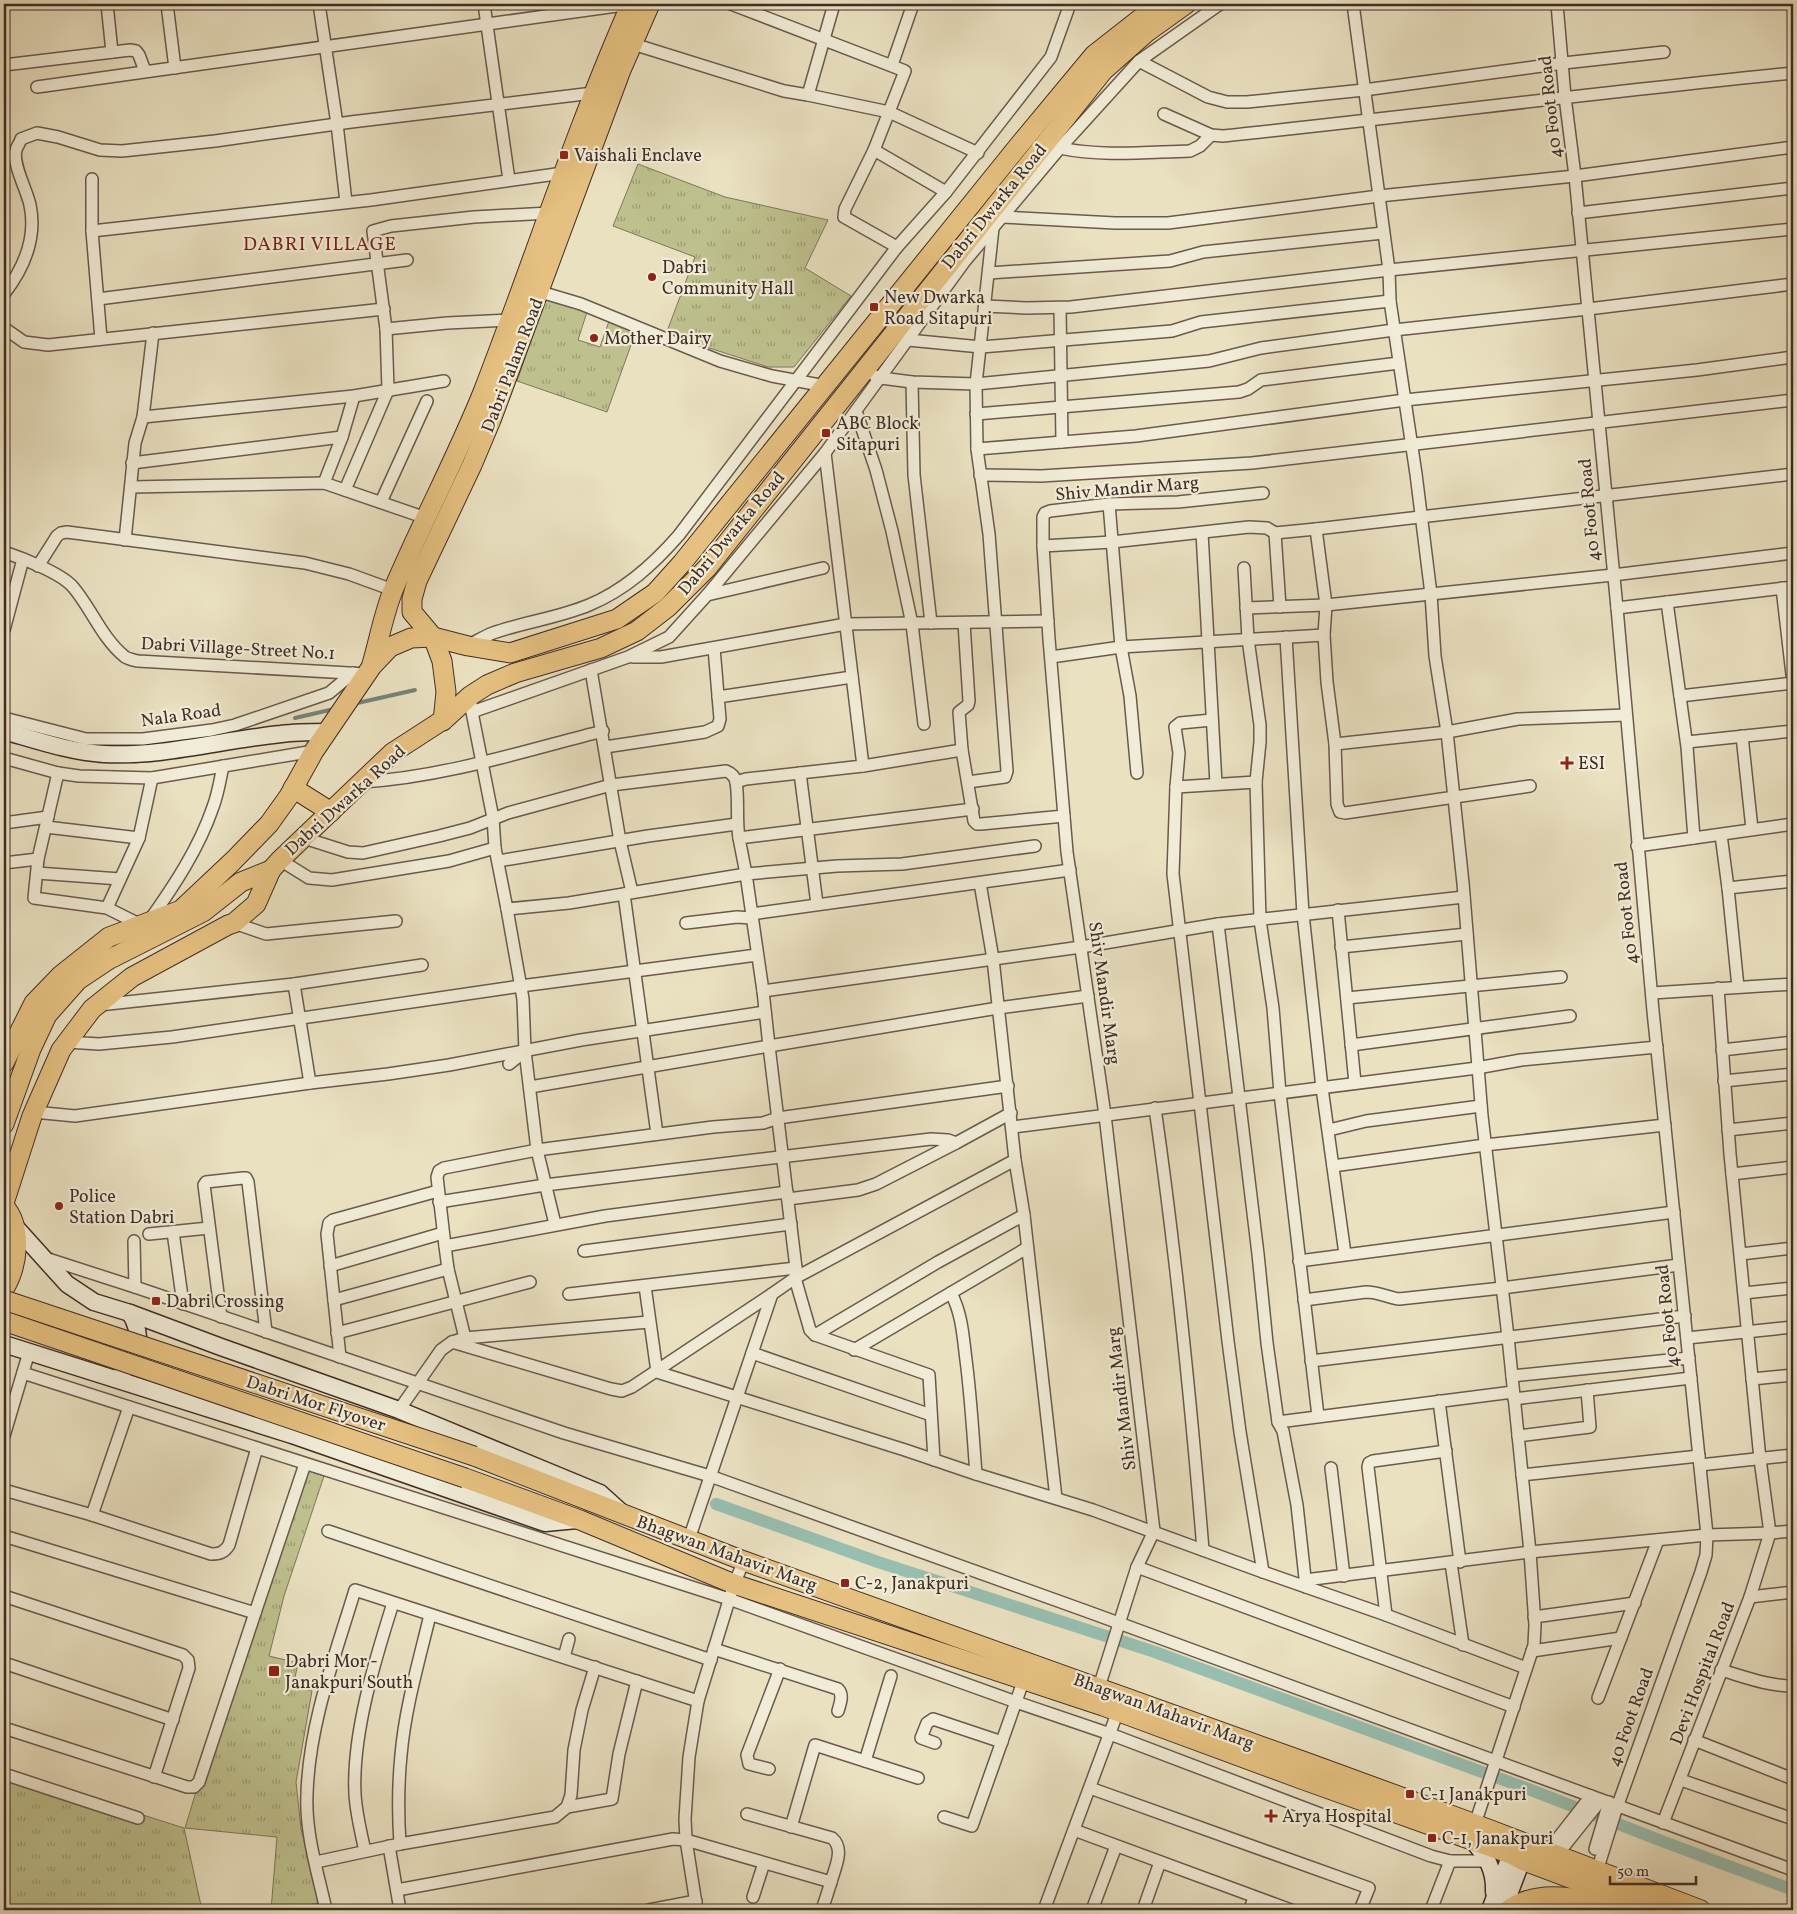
<svg xmlns="http://www.w3.org/2000/svg" width="1797" height="1914" viewBox="0 0 1797 1914" font-family="Vollkorn,serif">
<style>
.grass{fill:url(#grass-tufts);stroke:#7f775a}
.lines{fill:none;stroke-linecap:round;stroke-linejoin:round}
.stream{stroke:#758479;stroke-width:4}
.canal{stroke:#98beb0;stroke-width:12}
.street-casing{stroke:#6a5a4d;stroke-width:14}
.secondary-casing{stroke:#402d26;stroke-width:19}
.primary-casing{stroke:#402d26;stroke-width:21}
.street{stroke:#f1ecd7;stroke-width:11}
.secondary{stroke:#f1ecd7;stroke-width:16}
.primary{stroke:#e5c080;stroke-width:19}
.primary-bridge-casing{stroke:#402d26;stroke-width:21;stroke-linecap:butt}
.primary-bridge{stroke:#e5c080;stroke-width:19}
.poi-dot{fill:#8f2418;stroke:#f1ecd7;stroke-width:2}
.labels{text-anchor:middle;stroke-width:4.5;stroke-linejoin:round;paint-order:stroke}
.street-label{font-size:18px;fill:#402d26;stroke:#f1ecd7}
.poi-label{font-size:18px;fill:#402d26;stroke:#f1ecd7;text-anchor:start}
.neighbourhood-label{font-size:19px;letter-spacing:1px;fill:#7a1f14;stroke:#f1ecd7}
</style>
<defs>
<pattern id="grass-tufts" width="24" height="20" patternUnits="userSpaceOnUse" patternTransform="scale(1.25)"><rect width="24" height="20" fill="#bec18e"/><path d="M3 7l-1-3M5 7V3M7 7l1-3M15 17l-1-3M17 17v-4M19 17l1-3" fill="none" stroke="#9c9d74"/></pattern>
</defs>
<rect width="100%" height="100%" fill="#eae1c1"/>
<filter id="stains"><feTurbulence type="fractalNoise" baseFrequency=".004" numOctaves="4"/><feColorMatrix values="0 0 0 0 .2 0 0 0 0 .09 0 0 0 0 .02 0 0 0 .5 -.17"/></filter>
<radialGradient id="worn" r=".72"><stop offset=".6" stop-color="#630" stop-opacity="0"/><stop offset="1" stop-color="#630" stop-opacity=".3"/></radialGradient>
<g class="grass">
<polygon points="638,164 725,197 828,220 805,268 851,296 794,367 768,367 666,334 695,257 613,226"/>
<polygon points="546,297 587,312 578,340 600,347 609,321 636,331 607,412 517,381"/>
<polygon points="306,1470 324,1476 284,1596 269,1656 298,1663 293,1687 312,1691 296,1782 301,1829 320,1903 271,1910 277,1837 185,1828 205,1762"/>
<polygon points="4,1771 184,1828 202,1910 4,1910"/>
</g>
<g class="lines">
<g class="stream">
<polyline points="353,704 415,690"/>
<polyline points="295,718 334,709"/>
</g>
<polyline class="canal" points="716,1504 878,1562 1155,1652 1531,1790 1667,1843 1793,1890"/>
<defs>
<g id="street">
<polyline points="107,4 112,52"/>
<polyline points="167,4 175,68"/>
<polyline points="319,4 337,124 346,202"/>
<polyline points="484,4 509,180"/>
<polyline points="1353,4 1389,270 1390,301 1416,474 1431,594 1435,656 1447,732 1463,883 1482,1116 1508,1337 1530,1552 1535,1625 1534,1645 1475,1824"/>
<polyline points="1557,4 1565,97 1575,176 1617,608 1653,1011 1707,1535 1706,1555 1701,1572 1615,1813 1597,1871"/>
<polyline points="633,44 784,91 808,95 834,4"/>
<polyline points="1139,61 1208,97 1227,102 1247,102 1364,90 1564,63 1664,52"/>
<polyline points="4,65 130,50 136,51 139,55 145,71"/>
<polyline points="892,65 913,4"/>
<polyline points="37,87 631,4"/>
<polyline points="808,95 889,112 978,153"/>
<path d="M1164,114L1211,135L1223,136C1413,116 1603,92 1793,73"/>
<path d="M1060,148C1102,157 1148,152 1190,151L1200,146L1211,135"/>
<polyline points="874,150 845,209 844,217 897,247"/>
<polyline points="92,179 92,231 101,339"/>
<polyline points="946,192 1051,57 1070,4"/>
<polyline points="1578,213 1793,188"/>
<polyline points="1002,217 1115,223 1168,223 1379,196 1575,176 1793,147"/>
<polyline points="92,231 371,200 563,173"/>
<polyline points="989,273 1170,261 1203,252 1383,233"/>
<polyline points="534,290 581,304 720,361 772,376 825,386"/>
<path d="M4,294C24,268 37,238 30,205C27,190 12,164 16,150C17,146 20,143 21,139L37,133L58,137L100,150L122,151L215,141L351,122L593,93"/>
<polyline points="98,299 407,260"/>
<polyline points="985,306 1026,308 1071,307 1389,270 1793,229"/>
<polyline points="1060,308 1062,442"/>
<polyline points="4,328 24,342 48,345 384,309"/>
<polyline points="386,329 447,323 511,320"/>
<polyline points="908,340 981,347 1172,331 1201,322 1390,301"/>
<polyline points="875,376 881,378 912,382 976,384 1209,361 1261,348 1394,330 1588,309 1793,284"/>
<polyline points="912,382 914,475 931,623"/>
<polyline points="856,411 876,470 892,531 912,624 924,724"/>
<polyline points="976,414 1239,392 1248,389 1261,380 1399,363"/>
<polyline points="143,417 354,396 444,381"/>
<polyline points="977,449 1136,436 1405,400 1697,370 1793,357"/>
<polyline points="132,463 342,437"/>
<polyline points="980,475 1041,476 1252,463 1793,400"/>
<polyline points="324,483 342,437 354,396"/>
<polyline points="131,487 324,483 426,518"/>
<polyline points="345,490 388,390 386,329 373,231 391,226 474,217 549,213"/>
<polyline points="381,502 427,401"/>
<polyline points="1109,504 1121,647 1130,696 1137,773"/>
<polyline points="1316,529 1326,605 1324,635 1327,682 1335,744 1337,804 1340,812 1345,813 1530,786"/>
<polyline points="1202,533 1216,784"/>
<polyline points="1275,533 1280,607"/>
<polyline points="125,540 135,443 143,417 153,333"/>
<polyline points="1043,546 1112,542 1249,527 1267,528 1275,533 1316,529 1793,474"/>
<path d="M4,552C22,558 61,573 73,587C91,608 102,638 124,656C127,659 133,660 138,661L366,674"/>
<polyline points="38,566 57,536 61,533 67,532 305,563 349,574 393,590"/>
<polyline points="1244,568 1248,639 1260,725 1260,742 1256,782 1260,920 1273,1008 1280,1093 1318,1416"/>
<polyline points="1782,588 1793,683"/>
<polyline points="707,595 823,568"/>
<polyline points="1667,602 1687,747 1694,838"/>
<polyline points="1246,608 1326,605 1613,575 1793,553"/>
<polyline points="1617,608 1793,587"/>
<polyline points="964,623 969,701 968,705 959,712 962,750 974,821 977,824 981,824 1064,816"/>
<polyline points="4,630 23,559"/>
<polyline points="1286,637 1303,914 1322,1088 1345,1254"/>
<path d="M469,645C477,641 485,636 493,633C524,622 558,618 589,605C625,590 653,565 679,535L897,247L946,192L874,150L905,71L731,4"/>
<polyline points="633,657 661,657 846,624 1048,621"/>
<polyline points="1051,657 1121,647 1324,635"/>
<polyline points="591,670 620,841 632,892"/>
<polyline points="470,696 472,712 628,657 669,637 707,595 825,453 965,261 1060,148 1139,61 1220,4"/>
<polyline points="1680,696 1793,683"/>
<polyline points="718,697 852,677"/>
<polyline points="472,712 493,818 495,848 507,909 569,903 746,874 739,838 973,809"/>
<polyline points="4,718 86,739 143,739 212,730 235,725 329,693 353,673"/>
<polyline points="1212,720 1180,723 1175,727 1179,753 1176,787 1173,874 1228,1341 1240,1432 1263,1572"/>
<polyline points="1742,736 1752,829"/>
<polyline points="1687,742 1793,731"/>
<polyline points="1335,744 1447,732 1518,719 1626,715"/>
<polyline points="605,747 705,732 718,726 720,719 714,648"/>
<polyline points="4,758 58,773 79,776 152,778 314,751"/>
<polyline points="863,766 962,750"/>
<polyline points="800,773 817,904"/>
<path d="M363,782C444,777 524,751 603,731"/>
<polyline points="736,782 746,779 863,766 825,453"/>
<polyline points="968,782 1005,777 1007,771 989,534 977,449 976,384 993,228"/>
<polyline points="1176,787 1256,782"/>
<polyline points="4,823 48,817"/>
<polyline points="46,827 139,838"/>
<polyline points="1721,835 1728,888 1738,987"/>
<path d="M304,838L348,852L363,853L439,836L470,828L508,813L611,785L726,771C731,773 735,776 736,782C739,799 736,820 739,838"/>
<polyline points="1637,846 1793,824"/>
<polyline points="38,859 34,898 107,908 141,925"/>
<polyline points="280,860 309,878 332,880 449,861 495,848"/>
<polyline points="498,861 648,836 737,824"/>
<polyline points="4,863 38,859 58,773"/>
<polyline points="37,873 120,879"/>
<polyline points="1728,888 1793,881"/>
<polyline points="624,894 657,1134"/>
<polyline points="107,908 139,838 152,778"/>
<polyline points="507,909 523,999 525,1051 537,1150 555,1224"/>
<polyline points="1338,910 1355,1083"/>
<polyline points="751,914 1070,870"/>
<path d="M149,921C174,886 199,848 213,807C218,794 220,780 223,766"/>
<polyline points="234,923 266,934 396,921"/>
<polyline points="686,923 737,917 751,918"/>
<polyline points="1218,924 1258,1254 1267,1343 1278,1422 1283,1431 1297,1505 1306,1587"/>
<polyline points="1341,947 1467,934"/>
<polyline points="294,984 310,1083"/>
<polyline points="763,991 1081,947 1218,924 1464,897"/>
<polyline points="1652,993 1793,984"/>
<polyline points="1347,998 1561,977"/>
<polyline points="99,1005 294,984 422,965"/>
<polyline points="67,1042 99,1044 172,1037 521,986 757,955"/>
<polyline points="1351,1045 1570,1016"/>
<polyline points="1722,1050 1793,1042"/>
<polyline points="509,1064 524,1052"/>
<polyline points="1724,1081 1793,1074"/>
<polyline points="530,1087 769,1046 763,991 746,874 837,866 902,864 1035,846"/>
<path d="M1155,1108C1176,1255 1191,1402 1203,1550"/>
<polyline points="34,1112 75,1116 310,1083 388,1074 449,1065 581,1040 765,1012"/>
<polyline points="1013,1127 1477,1068 1521,1060 1657,1047"/>
<polyline points="1329,1130 1366,1121 1481,1106"/>
<polyline points="1728,1130 1793,1123"/>
<polyline points="1015,1160 1024,1215 1056,1498"/>
<polyline points="1333,1166 1485,1145 1665,1125"/>
<polyline points="1732,1174 1793,1167"/>
<polyline points="787,1192 605,1216 445,1246 437,1177 439,1171 444,1168 537,1150 713,1127 763,1123 778,1118 1008,1086"/>
<polyline points="788,1199 858,1190 876,1184 956,1143 1011,1113"/>
<polyline points="439,1202 545,1185 931,1139 948,1140 956,1143"/>
<polyline points="173,1232 183,1304"/>
<polyline points="149,1234 209,1228"/>
<polyline points="134,1241 135,1287"/>
<polyline points="445,1246 448,1269 465,1338"/>
<polyline points="584,1251 791,1224"/>
<polyline points="1741,1254 1793,1248"/>
<polyline points="45,1258 135,1287 564,1433 710,1476 1086,1611 1793,1870"/>
<polyline points="1299,1261 1674,1212"/>
<polyline points="330,1266 443,1233"/>
<polyline points="645,1286 657,1372 905,1450 976,1474 1093,1510 1263,1572 1386,1615 1526,1668"/>
<path d="M951,1293C962,1314 963,1336 966,1360C971,1398 973,1436 976,1474"/>
<polyline points="1744,1293 1793,1288"/>
<polyline points="569,1294 796,1268"/>
<polyline points="334,1300 448,1269"/>
<path d="M1304,1300L1366,1292C1378,1292 1387,1297 1399,1299L1502,1288L1679,1265"/>
<polyline points="221,1317 204,1185 206,1182 243,1178 246,1178 248,1182 266,1332"/>
<polyline points="337,1333 530,1282"/>
<polyline points="815,1335 938,1262 1024,1215"/>
<polyline points="1687,1338 1793,1327"/>
<polyline points="452,1342 465,1338 649,1322"/>
<polyline points="854,1350 1027,1248"/>
<polyline points="752,1353 931,1415"/>
<polyline points="340,1357 327,1234 329,1223 333,1220 438,1191"/>
<polyline points="1311,1361 1685,1316"/>
<polyline points="23,1373 729,1599 1016,1702 1110,1734 1431,1856 1450,1861 1489,1861"/>
<polyline points="1512,1376 1689,1358"/>
<polyline points="1752,1379 1793,1375"/>
<polyline points="1514,1399 1691,1378"/>
<polyline points="1439,1401 1460,1562"/>
<polyline points="399,1410 441,1350 452,1342 611,1389 622,1391 632,1387 772,1294"/>
<polyline points="1278,1422 1513,1392"/>
<polyline points="4,1436 29,1352"/>
<polyline points="1518,1436 1590,1427 1587,1390"/>
<polyline points="934,1460 929,1375 815,1335 810,1330 795,1278 796,1268 769,1046 998,1008 1088,996"/>
<polyline points="1700,1465 1793,1455"/>
<polyline points="1331,1468 1344,1576"/>
<polyline points="1522,1475 1699,1456"/>
<path d="M4,1490L92,1515L211,1554C219,1554 224,1553 229,1545L257,1448"/>
<polyline points="92,1515 129,1407"/>
<polyline points="328,1531 711,1660"/>
<polyline points="4,1536 255,1613 199,1782 194,1787 187,1787 4,1728"/>
<polyline points="689,1539 772,1294 795,1278 1015,1160 993,959 980,883"/>
<polyline points="1451,1563 1463,1645"/>
<polyline points="1137,1567 1514,1707"/>
<polyline points="1305,1580 1530,1552 1707,1535 1770,1533 1793,1531"/>
<polyline points="4,1596 183,1655 188,1660 189,1668 154,1777"/>
<polyline points="1750,1597 1793,1592"/>
<polyline points="255,1613 305,1464"/>
<path d="M430,1615C419,1661 405,1708 401,1755C398,1785 398,1814 400,1844L555,1817L567,1807L571,1795L574,1750L582,1710L595,1667"/>
<polyline points="1386,1615 1368,1467 1369,1463 1373,1461 1446,1451"/>
<polyline points="1534,1617 1635,1603"/>
<path d="M714,1649L838,1689C844,1695 840,1704 838,1711"/>
<polyline points="1532,1651 1621,1638"/>
<polyline points="564,1657 569,1639"/>
<polyline points="4,1663 173,1720"/>
<path d="M1721,1670C1745,1677 1768,1686 1793,1686"/>
<polyline points="1099,1687 1137,1567 1154,1531 1105,1115 1067,852 1049,639 1043,546 1043,517 1045,513 1050,511 1109,504 1178,502 1263,493"/>
<polyline points="1598,1698 1658,1540"/>
<polyline points="1694,1740 1793,1779"/>
<polyline points="935,1743 921,1738 927,1723 933,1719 1002,1742"/>
<polyline points="865,1761 891,1676"/>
<polyline points="769,1769 749,1764 747,1755 780,1669"/>
<polyline points="4,1774 138,1818"/>
<polyline points="1681,1780 1793,1819"/>
<polyline points="1090,1788 1369,1888 1360,1910"/>
<polyline points="567,1807 612,1799 619,1754 637,1681"/>
<polyline points="944,1817 972,1826 1024,1679"/>
<polyline points="1663,1823 1750,1597 1770,1533 1760,1459 1730,1154 1718,988"/>
<polyline points="791,1827 815,1745 918,1778"/>
<polyline points="1074,1830 1291,1910"/>
<polyline points="389,1846 400,1910"/>
<polyline points="1595,1849 1609,1802"/>
<path d="M365,1851C361,1833 356,1813 355,1794C352,1734 375,1660 393,1603"/>
<polyline points="1547,1852 1591,1796"/>
<polyline points="1557,1855 1601,1800"/>
<polyline points="316,1862 400,1844"/>
<path d="M397,1890L673,1839L686,1840L831,1882C835,1867 845,1849 832,1838L747,1814"/>
<polyline points="753,1897 764,1863"/>
<polyline points="1547,1899 1571,1910"/>
<path d="M326,1910C318,1873 305,1833 307,1794C309,1724 335,1656 355,1590L698,1701"/>
<polyline points="649,1910 696,1901"/>
<polyline points="697,1910 686,1840 685,1819 689,1757 698,1701 734,1584 744,1561"/>
<polyline points="822,1910 831,1882"/>
<polyline points="1044,1910 1118,1711"/>
<polyline points="1092,1910 1116,1846"/>
<polyline points="1143,1910 1160,1862"/>
<polyline points="1250,1910 1254,1897"/>
<polyline points="1431,1910 1450,1861"/>
</g>
<g id="secondary">
<path d="M4,731C36,740 70,752 104,754C163,757 222,740 281,734C296,732 312,732 327,732"/>
<polyline points="12,1223 67,1284 94,1302 130,1313 221,1347 399,1410 600,1493 620,1511"/>
<polyline points="4,1344 292,1435 545,1523 577,1520"/>
<path d="M122,1373C140,1355 143,1334 130,1313"/>
<path d="M1472,1840C1486,1856 1495,1869 1494,1892"/>
<polyline points="1490,1910 1511,1854 1519,1844"/>
<polyline points="1503,1910 1522,1860 1528,1849"/>
</g>
<g id="primary">
<path d="M372,664C379,640 384,612 394,588C422,522 456,459 483,392C533,263 575,131 631,4"/>
<polyline points="443,721 446,692 442,661 433,637 412,612 412,599 417,581 472,465 491,420 621,70 650,4"/>
<polyline points="293,788 331,812"/>
<polyline points="4,1063 34,1003 60,976 109,937 181,910 233,861 269,824 289,796 314,751 372,666 390,647 411,638 433,637 468,646 510,653 617,619 655,593 682,563 1020,144 1094,55 1159,4"/>
<polyline points="4,1124 31,1049 47,1015 78,980 108,960 203,912 241,882 271,870"/>
<polyline points="4,1203 32,1116 61,1050 92,1009 132,977 228,925 234,923 256,904 271,870 280,860 392,753 446,718 470,696 487,685 515,673 601,648 637,631 668,607 707,568 1103,71 1147,32 1186,4"/>
<path d="M4,1206C23,1227 18,1266 4,1289"/>
<polyline points="474,1456 744,1561 1308,1763 1467,1821 1701,1910"/>
<polyline points="465,1478 580,1520 734,1584 1103,1706 1301,1779 1511,1854 1522,1860 1655,1910"/>
<path d="M1508,1910C1541,1886 1585,1901 1622,1906"/>
</g>
</defs>
<use href="#street" class="street-casing"/>
<use href="#secondary" class="secondary-casing"/>
<use href="#primary" class="primary-casing"/>
<use href="#street" class="street"/>
<use href="#secondary" class="secondary"/>
<use href="#primary" class="primary"/>
<defs>
<g id="primary-bridge">
<polyline points="4,1300 474,1456"/>
<polyline points="4,1321 465,1478"/>
</g>
</defs>
<use href="#primary-bridge" class="primary-bridge-casing"/>
<use href="#primary-bridge" class="primary-bridge"/>
</g>
<g class="poi-dot">
<rect x="559" y="150" width="10" height="10" rx="2.5"/>
<circle cx="652" cy="277" r="5"/>
<rect x="869" y="302" width="10" height="10" rx="2.5"/>
<circle cx="594" cy="338" r="5"/>
<rect x="821" y="428" width="10" height="10" rx="2.5"/>
<path d="M1564.5 755.5h5v5h5v5h-5v5h-5v-5h-5v-5h5z"/>
<circle cx="59" cy="1206" r="5"/>
<rect x="151" y="1296" width="10" height="10" rx="2.5"/>
<rect x="840" y="1578" width="10" height="10" rx="2.5"/>
<rect x="268" y="1665" width="12" height="12" rx="2.5"/>
<rect x="1405" y="1789" width="10" height="10" rx="2.5"/>
<path d="M1268.5 1808.5h5v5h5v5h-5v5h-5v-5h-5v-5h5z"/>
<rect x="1427" y="1833" width="10" height="10" rx="2.5"/>
</g>
<g class="labels">
<g class="street-label">
<text transform="translate(1550 107) rotate(-96)" y="6">40 Foot Road</text>
<text transform="translate(994 206) rotate(-51)" y="6">Dabri Dwarka Road</text>
<text transform="translate(512 365) rotate(-69)" y="6">Dabri Palam Road</text>
<text transform="translate(1127 488) rotate(-5)" y="6">Shiv Mandir Marg</text>
<text transform="translate(1589 510) rotate(-95)" y="6">40 Foot Road</text>
<text transform="translate(731 533) rotate(-50)" y="6">Dabri Dwarka Road</text>
<text transform="translate(238 648) rotate(3)" y="6">Dabri Village-Street No.1</text>
<text transform="translate(181 715) rotate(-8)" y="6">Nala Road</text>
<text transform="translate(345 800) rotate(-42)" y="6">Dabri Dwarka Road</text>
<text transform="translate(1626 913) rotate(-96)" y="6">40 Foot Road</text>
<text transform="translate(1105 993) rotate(82)" y="6">Shiv Mandir Marg</text>
<text transform="translate(1667 1316) rotate(-96)" y="6">40 Foot Road</text>
<text transform="translate(1121 1399) rotate(-97)" y="6">Shiv Mandir Marg</text>
<text transform="translate(316 1403) rotate(18)" y="6">Dabri Mor Flyover</text>
<text transform="translate(727 1553) rotate(20)" y="6">Bhagwan Mahavir Marg</text>
<text transform="translate(1702 1673) rotate(-69)" y="6">Devi Hospital Road</text>
<text transform="translate(1164 1711) rotate(20)" y="6">Bhagwan Mahavir Marg</text>
<text transform="translate(1630 1717) rotate(-70)" y="6">40 Foot Road</text>
</g>
<g class="poi-label">
<text x="574" y="161">Vaishali Enclave</text>
<text x="662" y="273">Dabri<tspan x="662" dy="21">Community Hall</tspan></text>
<text x="884" y="303">New Dwarka<tspan x="884" dy="21">Road Sitapuri</tspan></text>
<text x="604" y="344">Mother Dairy</text>
<text x="836" y="429">ABC Block<tspan x="836" dy="21">Sitapuri</tspan></text>
<text x="1578" y="769">ESI</text>
<text x="69" y="1202">Police<tspan x="69" dy="21">Station Dabri</tspan></text>
<text x="166" y="1307">Dabri Crossing</text>
<text x="855" y="1589">C-2, Janakpuri</text>
<text x="285" y="1667">Dabri Mor -<tspan x="285" dy="21">Janakpuri South</tspan></text>
<text x="1420" y="1800">C-1 Janakpuri</text>
<text x="1282" y="1822">Arya Hospital</text>
<text x="1442" y="1844">C-1, Janakpuri</text>
</g>
<g class="neighbourhood-label">
<text x="320" y="250">DABRI VILLAGE</text>
</g>
</g>
<rect width="1797" height="1914" fill="none" stroke="#eae1c1" stroke-width="20"/>
<rect x="5" y="5" width="1787" height="1904" fill="none" stroke="#402d26" stroke-width="2.5"/>
<rect x="10" y="10" width="1777" height="1894" fill="none" stroke="#402d26"/>
<path d="M1610 1876v8h86v-8" fill="none" stroke="#402d26" stroke-width="2.5"/>
<text x="1617" y="1876" font-size="15" fill="#402d26" stroke="#f1ecd7" stroke-width="4" paint-order="stroke">50 m</text>
<rect width="100%" height="100%" filter="url(#stains)"/>
<rect width="100%" height="100%" fill="url(#worn)"/>
</svg>
